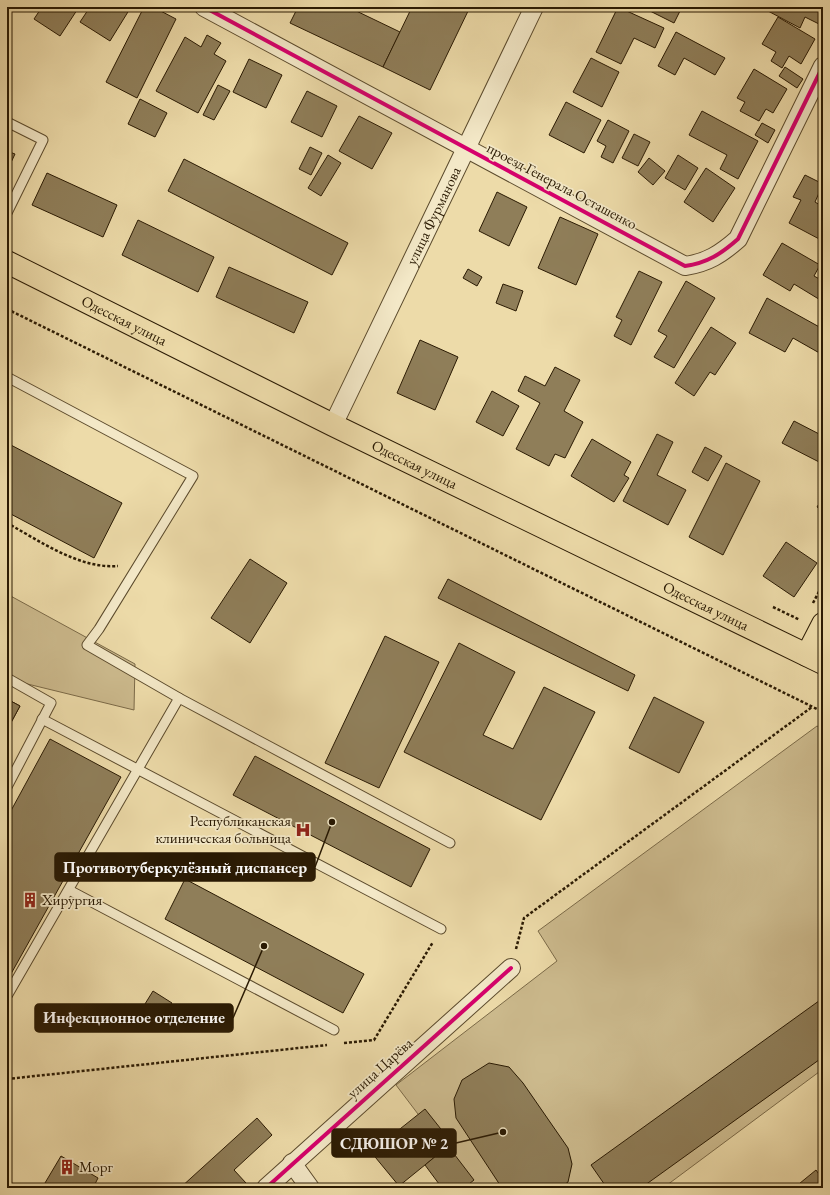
<svg xmlns="http://www.w3.org/2000/svg" width="830" height="1195" viewBox="0 0 830 1195" font-family="'EB Garamond',serif">
<style>
.green{fill:#ccba8d;stroke:#7b6a48}
.building{fill:#8f7e59;stroke:#2a1a03}
.lines{fill:none;stroke-linecap:round;stroke-linejoin:round}
.service-casing{stroke:#5b4a2c;stroke-width:11}
.minor-casing{stroke:#5b4a2c;stroke-width:20}
.primary-casing{stroke:#2a1a03;stroke-width:24}
.path{stroke:#2a1a03;stroke-width:2.5;stroke-dasharray:3 2;stroke-linecap:butt}
.service{stroke:#f3e8c7;stroke-width:9}
.minor{stroke:#f3e8c7;stroke-width:18}
.primary{stroke:#eddba9;stroke-width:22}
.cycleway-casing{stroke:#f3e8c7;stroke-width:6}
.cycleway{stroke:#d6006c;stroke-width:4}
.labels{text-anchor:middle;stroke-width:3.5;stroke-linejoin:round;paint-order:stroke}
.street-label{font-size:15px;fill:#2a1a03;stroke:#f3e8c7}
.poi-label{font-size:15px;fill:#2a1a03;stroke:#f3e8c7;text-anchor:start}
.leader{fill:none;stroke:#2a1a03;stroke-width:1.5}
.callout-dot{fill:#2a1a03;stroke:#f3e8c7;stroke-width:1.5}
.callout{fill:#2a1a03;stroke:#2a1a03;stroke-width:1.5}
.callout-label{font-size:16px;text-anchor:middle;font-weight:bold;fill:#fff}
</style>
<rect width="100%" height="100%" fill="#eddba9"/>
<filter id="stains"><feTurbulence type="fractalNoise" baseFrequency=".005" numOctaves="4"/><feColorMatrix values="0 0 0 0 .2 0 0 0 0 .09 0 0 0 0 .02 0 0 0 .5 -.17"/></filter>
<radialGradient id="worn" r=".72"><stop offset=".6" stop-color="#630" stop-opacity="0"/><stop offset="1" stop-color="#630" stop-opacity=".3"/></radialGradient>
<g class="green">
<polygon points="7,594 135,664 134,710 7,679"/>
<polygon points="817,726 823,729 823,1069 663,1188 474,1188 396,1085 557,961 538,931"/>
</g>
<g class="building">
<polygon points="42,7 79,7 60,36 34,19"/>
<polygon points="90,7 131,7 110,41 80,22"/>
<polygon points="144,7 153,7 176,19 137,98 106,82"/>
<polygon points="298,7 348,7 400,32 383,67 290,23"/>
<polygon points="412,7 470,7 430,90 383,67"/>
<polygon points="618,7 664,28 655,48 634,38 621,64 596,52"/>
<polygon points="642,7 682,7 674,23"/>
<polygon points="770,7 823,7 823,26 805,17 800,28 768,11"/>
<polygon points="778,17 815,39 801,64 789,56 782,68 771,61 776,52 762,44"/>
<polygon points="676,32 725,58 715,75 684,58 675,75 658,66"/>
<polygon points="207,35 221,43 214,54 226,61 198,113 156,91 185,37 201,47"/>
<polygon points="591,58 619,72 602,107 573,92"/>
<polygon points="249,59 282,75 266,108 233,92"/>
<polygon points="785,67 803,79 797,88 779,76"/>
<polygon points="754,69 787,89 773,113 766,109 759,121 740,111 745,102 737,98"/>
<polygon points="218,85 230,91 214,120 203,115"/>
<polygon points="307,91 337,106 322,137 291,122"/>
<polygon points="140,99 167,113 155,137 128,124"/>
<polygon points="566,102 601,120 584,153 549,135"/>
<polygon points="702,111 758,141 738,179 720,169 727,155 689,135"/>
<polygon points="359,116 392,133 372,169 339,151"/>
<polygon points="608,120 629,131 613,163 601,157 606,146 597,141"/>
<polygon points="762,123 775,130 768,143 755,135"/>
<polygon points="634,134 650,142 638,166 622,158"/>
<polygon points="310,147 322,153 311,175 299,169"/>
<polygon points="7,151 15,154 7,171"/>
<polygon points="328,155 341,163 321,196 308,188"/>
<polygon points="678,155 698,168 685,190 665,178"/>
<polygon points="649,158 665,171 653,185 638,172"/>
<polygon points="184,159 348,243 332,275 168,191"/>
<polygon points="706,168 735,188 713,222 684,202"/>
<polygon points="47,173 117,205 103,237 32,205"/>
<polygon points="805,175 823,184 815,202 823,207 823,241 789,223 801,200 793,197"/>
<polygon points="497,192 527,207 509,246 479,231"/>
<polygon points="560,217 598,234 576,285 538,268"/>
<polygon points="138,220 214,257 198,292 122,255"/>
<polygon points="782,243 820,265 814,276 823,281 822,301 794,284 790,291 763,275"/>
<polygon points="229,267 308,302 294,333 216,297"/>
<polygon points="468,269 482,277 477,286 463,278"/>
<polygon points="639,271 662,282 631,345 614,336 622,320 616,317"/>
<polygon points="686,281 715,298 674,368 654,357 667,336 658,331"/>
<polygon points="503,284 523,291 516,311 496,303"/>
<polygon points="767,298 823,329 823,355 793,338 785,352 749,333"/>
<polygon points="711,327 736,343 715,375 710,372 694,396 675,383"/>
<polygon points="420,340 458,357 435,410 397,393"/>
<polygon points="555,367 580,380 564,411 583,422 565,458 555,454 549,466 516,449 540,403 518,391 525,376 545,386"/>
<polygon points="492,391 519,406 503,436 476,422"/>
<polygon points="794,421 823,436 823,464 782,443"/>
<polygon points="657,434 673,442 657,475 686,490 668,525 623,501"/>
<polygon points="592,439 631,462 624,475 629,478 614,502 571,476"/>
<polygon points="7,443 122,503 94,558 7,512"/>
<polygon points="705,447 722,456 708,481 692,472"/>
<polygon points="726,463 760,481 723,555 689,537"/>
<polygon points="823,497 823,511 817,507"/>
<polygon points="786,542 817,563 794,597 763,576"/>
<polygon points="250,559 287,583 250,643 211,618"/>
<polygon points="448,579 635,675 628,691 438,598"/>
<polygon points="385,636 439,662 379,788 325,763"/>
<polygon points="459,643 515,672 483,735 513,749 544,687 595,712 541,820 404,752"/>
<polygon points="654,697 704,722 679,773 629,748"/>
<polygon points="7,699 20,706 7,730"/>
<polygon points="7,699 20,706 7,730"/>
<polygon points="50,739 121,777 7,981 7,818"/>
<polygon points="255,756 430,849 411,887 233,795"/>
<polygon points="185,879 364,974 343,1013 165,919"/>
<polygon points="153,991 172,1003 159,1024 140,1012"/>
<polygon points="823,998 823,1057 641,1188 607,1188 591,1165"/>
<polygon points="489,1063 509,1067 523,1083 568,1148 572,1164 568,1182 560,1188 504,1188 500,1185 456,1118 454,1099 462,1080"/>
<polygon points="425,1109 452,1143 399,1186 371,1152"/>
<polygon points="257,1118 272,1135 234,1170 246,1183 240,1188 180,1188"/>
<polygon points="448,1146 474,1180 464,1188 442,1188 425,1165"/>
<polygon points="61,1156 98,1178 93,1188 42,1188"/>
<polygon points="816,1170 823,1180 823,1188 794,1188"/>
</g>
<g class="lines">
<defs>
<g id="service">
<polyline points="7,122 43,140 7,213"/>
<polyline points="7,377 193,476 99,629 87,645 179,698 7,996"/>
<polyline points="7,678 51,703 7,787"/>
<polyline points="179,698 450,843"/>
<polyline points="42,719 441,929"/>
<polyline points="69,890 334,1030"/>
</g>
<g id="minor">
<path d="M204,7L685,266C707,263 721,254 738,239L823,66"/>
<path id="s1" d="M333,425L534,7"/>
<polyline points="292,1163 310,1188"/>
<polyline points="266,1188 511,968"/>
</g>
<g id="primary">
<path id="s2" d="M7,262L333,425L823,663"/>
<polyline points="807,655 823,624"/>
</g>
</defs>
<use href="#service" class="service-casing"/>
<use href="#minor" class="minor-casing"/>
<use href="#primary" class="primary-casing"/>
<g class="path">
<polyline points="7,309 823,712"/>
<path d="M7,523C40,541 79,569 118,566"/>
<polyline points="813,603 823,584"/>
<polyline points="773,607 800,620"/>
<polyline points="516,949 524,918 812,707"/>
<polyline points="344,1043 374,1040 433,942"/>
<polyline points="7,1079 327,1045"/>
</g>
<use href="#service" class="service"/>
<use href="#minor" class="minor"/>
<use href="#primary" class="primary"/>
<defs>
<g id="cycleway">
<path d="M204,7L685,266C707,263 721,254 738,239L823,66"/>
<polyline points="266,1188 511,968"/>
</g>
</defs>
<use href="#cycleway" class="cycleway-casing"/>
<use href="#cycleway" class="cycleway"/>
</g>
<defs>
<symbol id="hospital-bare" viewBox="-9 -9 18 18"><path d="M-5-5h3v3.5h4V-5h3V5h-3V1.5h-4V5h-3Z" fill="#8f2418" stroke="#f3e8c7" stroke-width="2.5" paint-order="stroke"/></symbol>
<symbol id="building-bare" viewBox="-9 -9 18 18"><path d="M-4-6H4V6H1V3H-1V6H-4ZM-2.5-4.3h1.7v1.8h-1.7ZM.8-4.3h1.7v1.8H.8ZM-2.5-1h1.7V.8h-1.7ZM.8-1h1.7V.8H.8Z" fill="#8f2418" stroke="#f3e8c7" stroke-width="2.5" paint-order="stroke"/></symbol>
</defs>
<g fill-rule="evenodd">
<use href="#hospital-bare" x="292" y="819" width="22" height="22"/>
<use href="#building-bare" x="19" y="889" width="22" height="22"/>
<use href="#building-bare" x="56" y="1156" width="22" height="22"/>
</g>
<g class="labels">
<g class="street-label">
<text transform="translate(562 186) rotate(28)" y="5">проезд Генерала Осташенко</text>
<text dy="5" stroke="none"><textPath href="#s1" startOffset="232">улица Фурманова</textPath></text>
<text dy="5" stroke="none"><textPath href="#s2" startOffset="131">Одесская улица</textPath></text>
<text dy="5" stroke="none"><textPath href="#s2" startOffset="455">Одесская улица</textPath></text>
<text dy="5" stroke="none"><textPath href="#s2" startOffset="779">Одесская улица</textPath></text>
<text transform="translate(380 1068) rotate(-42)" y="5">улица Царёва</text>
</g>
<g class="poi-label">
<text x="291" y="826" text-anchor="end">Республиканская<tspan x="291" dy="17">клиническая больница</tspan></text>
<text x="42" y="905">Хирургия</text>
<text x="79" y="1172">Морг</text>
</g>
</g>
<path class="leader" d="M332 822L315 867M264 946L233 1018M503 1132L456 1143"/>
<g class="callout-dot">
<circle cx="332" cy="822" r="4"/>
<circle cx="264" cy="946" r="4"/>
<circle cx="503" cy="1132" r="4"/>
</g>
<g class="callout">
<rect x="55" y="853" width="260" height="28" rx="4"/>
<rect x="35" y="1004" width="198" height="28" rx="4"/>
<rect x="332" y="1129" width="124" height="28" rx="4"/>
</g>
<g class="callout-label">
<text x="185" y="873">Противотуберкулёзный диспансер</text>
<text x="134" y="1023">Инфекционное отделение</text>
<text x="394" y="1149">СДЮШОР № 2</text>
</g>
<rect width="830" height="1195" fill="none" stroke="#eddba9" stroke-width="24"/>
<rect x="8" y="8" width="814" height="1179" fill="none" stroke="#2a1a03" stroke-width="2"/>
<rect x="12" y="12" width="806" height="1171" fill="none" stroke="#2a1a03"/>
<rect width="100%" height="100%" filter="url(#stains)"/>
<rect width="100%" height="100%" fill="url(#worn)"/>
</svg>
